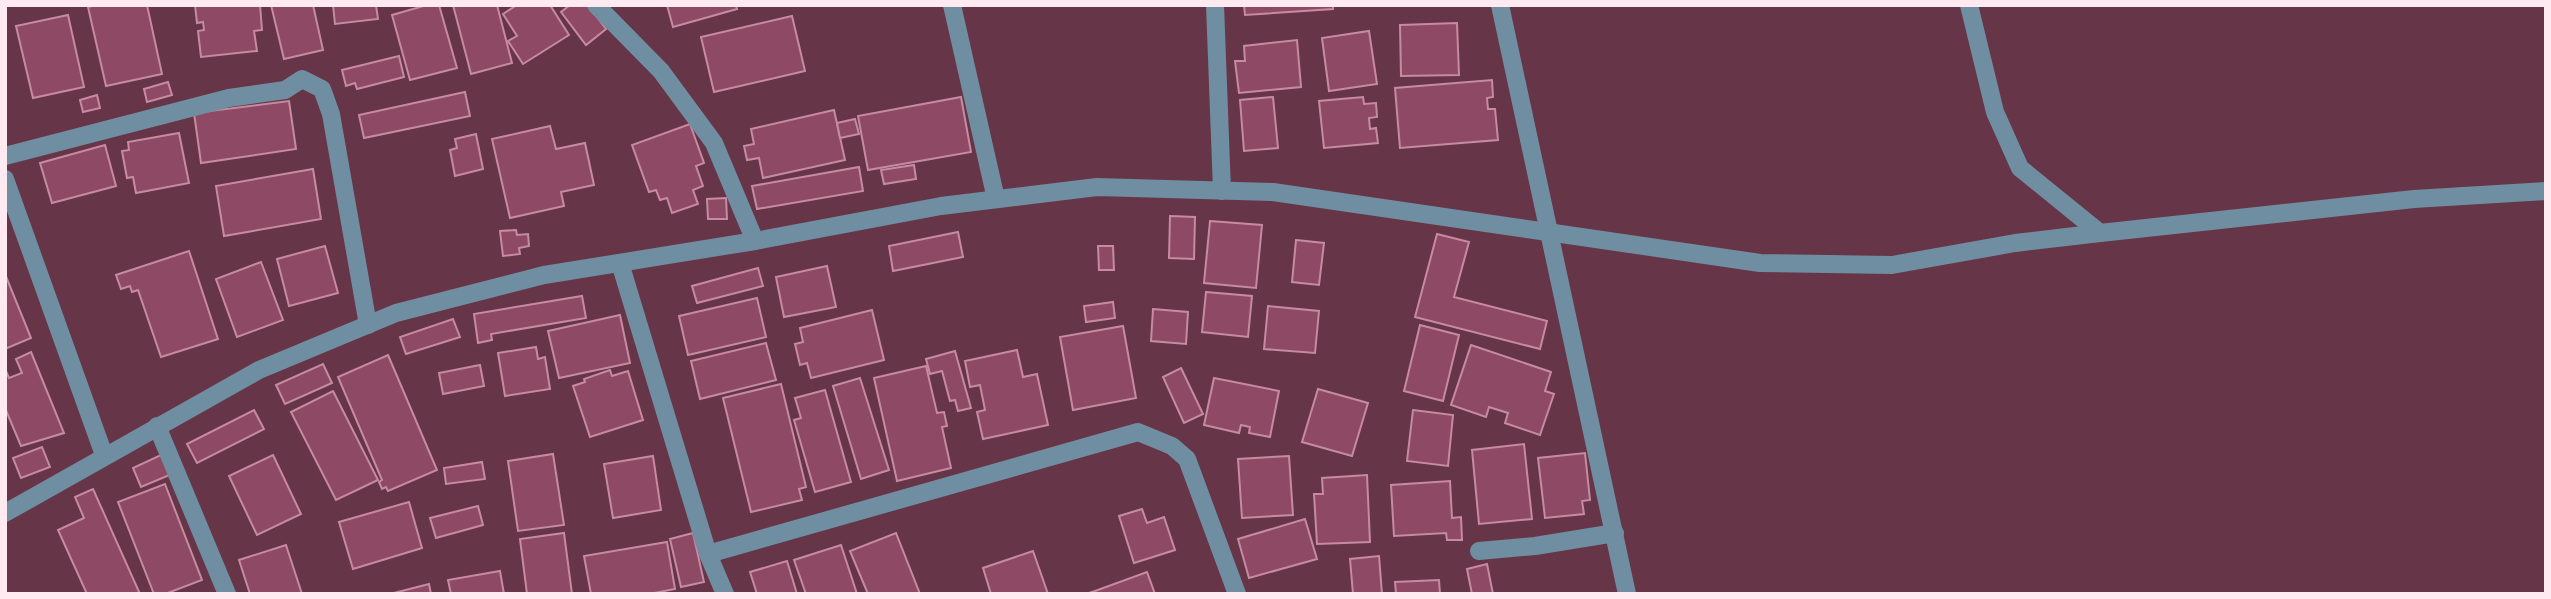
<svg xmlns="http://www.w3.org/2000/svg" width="2551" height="599" viewBox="0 0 2551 599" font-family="'Source Serif 4',serif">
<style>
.building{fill:#8e4964;stroke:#c68ba0;stroke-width:2}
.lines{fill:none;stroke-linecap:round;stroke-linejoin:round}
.minor{stroke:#708ea1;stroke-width:18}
</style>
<rect width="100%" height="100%" fill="#673548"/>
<g class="building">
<polygon points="97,5 147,5 162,74 106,86 88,7"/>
<polygon points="195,5 260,5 262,30 254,31 257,51 201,57 198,31 204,30 203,22 197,23"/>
<polygon points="271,5 313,5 323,50 284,59"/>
<polygon points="333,5 376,5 378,19 335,24"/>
<polygon points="427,5 439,5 457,68 410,80 392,15"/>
<polygon points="453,5 497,5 512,63 471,74"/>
<polygon points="517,5 550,5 569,35 523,64 508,41 517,36 503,14"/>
<polygon points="570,5 588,5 606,29 586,45 561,12"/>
<polygon points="667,5 736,5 737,9 673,27"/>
<polygon points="1244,5 1333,5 1333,9 1245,15"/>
<polygon points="68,15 84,87 33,98 16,26"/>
<polygon points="792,16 805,71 714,92 701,37"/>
<polygon points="1457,23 1459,75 1401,76 1400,25"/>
<polygon points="1369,31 1377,84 1329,91 1322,38"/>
<polygon points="1297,40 1301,87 1239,93 1235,61 1245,61 1244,46"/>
<polygon points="399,56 404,77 357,89 355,83 346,86 342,70"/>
<polygon points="1492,80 1493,97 1487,98 1488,109 1495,109 1498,140 1400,148 1395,88"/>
<polygon points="168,82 172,95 147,102 144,89"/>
<polygon points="465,92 470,116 364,138 359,115"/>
<polygon points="97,95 100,108 83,112 80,100"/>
<polygon points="961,97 971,152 868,170 858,116"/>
<polygon points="1273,97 1278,148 1244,151 1240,100"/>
<polygon points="1363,97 1364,104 1376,103 1377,117 1369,118 1370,129 1376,128 1378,143 1324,148 1319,101"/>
<polygon points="289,101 296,149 201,163 194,113"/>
<polygon points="834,110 845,160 763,178 759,158 747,160 744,146 754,144 751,129"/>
<polygon points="855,119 859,134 840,138 837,123"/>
<polygon points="690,124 704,163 696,166 703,186 693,190 698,204 672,213 667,198 660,200 656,190 649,192 632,145"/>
<polygon points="550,126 556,149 585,143 594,185 561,192 564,206 510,218 492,139"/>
<polygon points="179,133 189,183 136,193 133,177 127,178 122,151 129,150 128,142"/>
<polygon points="476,134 483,169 455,176 450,150 457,148 455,139"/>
<polygon points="105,145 116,186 52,203 40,163"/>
<polygon points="914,165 916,179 884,184 881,170"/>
<polygon points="859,167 863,191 757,209 752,186"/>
<polygon points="313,169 321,219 224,236 216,186"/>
<polygon points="726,198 727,219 708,219 707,199"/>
<polygon points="1170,216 1195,217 1194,259 1169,258"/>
<polygon points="1210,221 1262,225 1256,288 1204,283"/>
<polygon points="516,230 517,235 528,234 529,246 519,248 520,254 503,256 500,231"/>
<polygon points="958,232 963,257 893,271 889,246"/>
<polygon points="1437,234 1469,242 1454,297 1547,321 1540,349 1415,317"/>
<polygon points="1296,240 1324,243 1319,285 1292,282"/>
<polygon points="325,246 338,293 289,306 277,259"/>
<polygon points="1098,246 1113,246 1114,270 1099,270"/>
<polygon points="189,251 218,339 161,357 138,290 132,292 130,286 121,289 116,275"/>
<polygon points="261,262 283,320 237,337 216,279"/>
<polygon points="827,266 836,307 784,317 776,277"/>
<polygon points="758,268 763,286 697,303 692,286"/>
<polygon points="5,274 31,338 5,349"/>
<polygon points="1206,292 1252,296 1248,337 1202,332"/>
<polygon points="582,296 586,318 491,334 492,340 478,343 474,314"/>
<polygon points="757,298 766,337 688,355 679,316"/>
<polygon points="1113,302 1115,318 1086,322 1084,306"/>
<polygon points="1268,306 1319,311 1315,353 1264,349"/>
<polygon points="1153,309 1188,312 1186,344 1151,341"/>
<polygon points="872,310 884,360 811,378 807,363 800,365 795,344 803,342 800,328"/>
<polygon points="620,315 630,363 559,378 548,331"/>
<polygon points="453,319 460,337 406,354 400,337"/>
<polygon points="1420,325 1459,335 1443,401 1404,391"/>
<polygon points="1123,326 1136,398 1073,410 1060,337"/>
<polygon points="766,343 776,380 700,399 691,361"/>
<polygon points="1471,345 1551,372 1545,391 1554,394 1540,435 1505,423 1508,413 1489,407 1486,417 1451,405"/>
<polygon points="536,347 538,359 545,357 550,389 505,396 498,353"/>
<polygon points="1017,350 1023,377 1037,374 1048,425 983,439 977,412 985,410 980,385 970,387 965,361"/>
<polygon points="955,351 971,408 958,411 955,400 950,401 942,371 930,374 926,359"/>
<polygon points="31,352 64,433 21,446 5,408 5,369 9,378 22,373 16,359"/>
<polygon points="388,355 437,470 388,491 386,487 382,489 379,482 382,480 338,377"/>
<polygon points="323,364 332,383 285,404 276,385"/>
<polygon points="480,365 484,386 443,394 439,373"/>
<polygon points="926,366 937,413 944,412 947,426 942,427 951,468 897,481 874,378"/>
<polygon points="1181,368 1203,414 1184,423 1163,377"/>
<polygon points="610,370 612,376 628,371 643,420 590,437 573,386 585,382 584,379"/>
<polygon points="860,378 889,470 861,479 833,386"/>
<polygon points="1214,378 1279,391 1270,437 1249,433 1250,427 1241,425 1239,433 1204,425"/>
<polygon points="781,384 806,487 799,489 802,500 751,512 723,398"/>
<polygon points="1318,389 1368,403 1352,456 1302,442"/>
<polygon points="825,390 851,482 815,492 794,420 801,418 795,398"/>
<polygon points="333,391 378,480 336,500 291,412"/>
<polygon points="254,410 264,429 197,463 187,444"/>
<polygon points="1413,410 1453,415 1448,466 1407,461"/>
<polygon points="1524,444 1532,519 1479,524 1472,450"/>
<polygon points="42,447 50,467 21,478 13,458"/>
<polygon points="1585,453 1590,500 1582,501 1584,514 1545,518 1538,458"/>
<polygon points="163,454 172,474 141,487 133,468"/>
<polygon points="553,454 564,525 518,531 508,461"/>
<polygon points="273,455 301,514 257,535 229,476"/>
<polygon points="653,456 661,510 613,518 604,464"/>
<polygon points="1289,456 1293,515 1242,518 1238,459"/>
<polygon points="482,462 485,479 446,484 444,468"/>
<polygon points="1367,475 1370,542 1317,544 1314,494 1323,494 1322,478"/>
<polygon points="1450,481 1452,518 1461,517 1462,540 1447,540 1446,533 1394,536 1391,485"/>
<polygon points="165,484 202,580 165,594 154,594 118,502"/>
<polygon points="93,489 140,594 87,594 58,530 84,518 75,497"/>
<polygon points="409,502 422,548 353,569 339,522"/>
<polygon points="478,506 483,525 436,538 430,518"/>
<polygon points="1142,509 1147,523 1164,517 1175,550 1134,563 1119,516"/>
<polygon points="1305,519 1317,559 1249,578 1238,539"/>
<polygon points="564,533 572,594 527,594 520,539"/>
<polygon points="693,533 704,582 681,587 670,539"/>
<polygon points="896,533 920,594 868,594 850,551"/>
<polygon points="667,542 675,589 649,594 591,594 584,556"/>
<polygon points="286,545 302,594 250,594 239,560"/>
<polygon points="841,545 857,594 806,594 794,560"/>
<polygon points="1033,551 1048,594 991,594 983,568"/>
<polygon points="1379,556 1382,594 1353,594 1350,559"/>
<polygon points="787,561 797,594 757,594 750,572"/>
<polygon points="1487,564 1493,594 1472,594 1467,569"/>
<polygon points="500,571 504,594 451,594 448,580"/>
<polygon points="1147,572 1155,594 1086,594 1095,591"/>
<polygon points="1439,580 1440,594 1396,594 1395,582"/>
<polygon points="429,584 431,594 390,594"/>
</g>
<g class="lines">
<g class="minor">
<polyline points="596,5 661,71 714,143 755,241"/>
<polyline points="952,5 996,199"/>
<polyline points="1215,5 1222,191"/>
<polyline points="1500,5 1627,594"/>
<polyline points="1969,5 1995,112 2020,168 2100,233"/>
<polyline points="5,156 229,98 285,90 302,79 322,89 331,114 368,325"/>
<polyline points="5,179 104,455"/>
<polyline points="620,263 708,554 725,594"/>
<polyline points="157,426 227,594"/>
<polyline points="5,513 259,370 396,313 544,275 755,241 941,206 1097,187 1273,192 1760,263 1892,265 2015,243 2100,233 2414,199 2546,191"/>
<polyline points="1479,551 1535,546 1615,533"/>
<polyline points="708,554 1138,432 1172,446 1187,459 1237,594"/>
</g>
</g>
<rect width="2551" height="599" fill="none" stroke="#feeaf0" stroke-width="14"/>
</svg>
